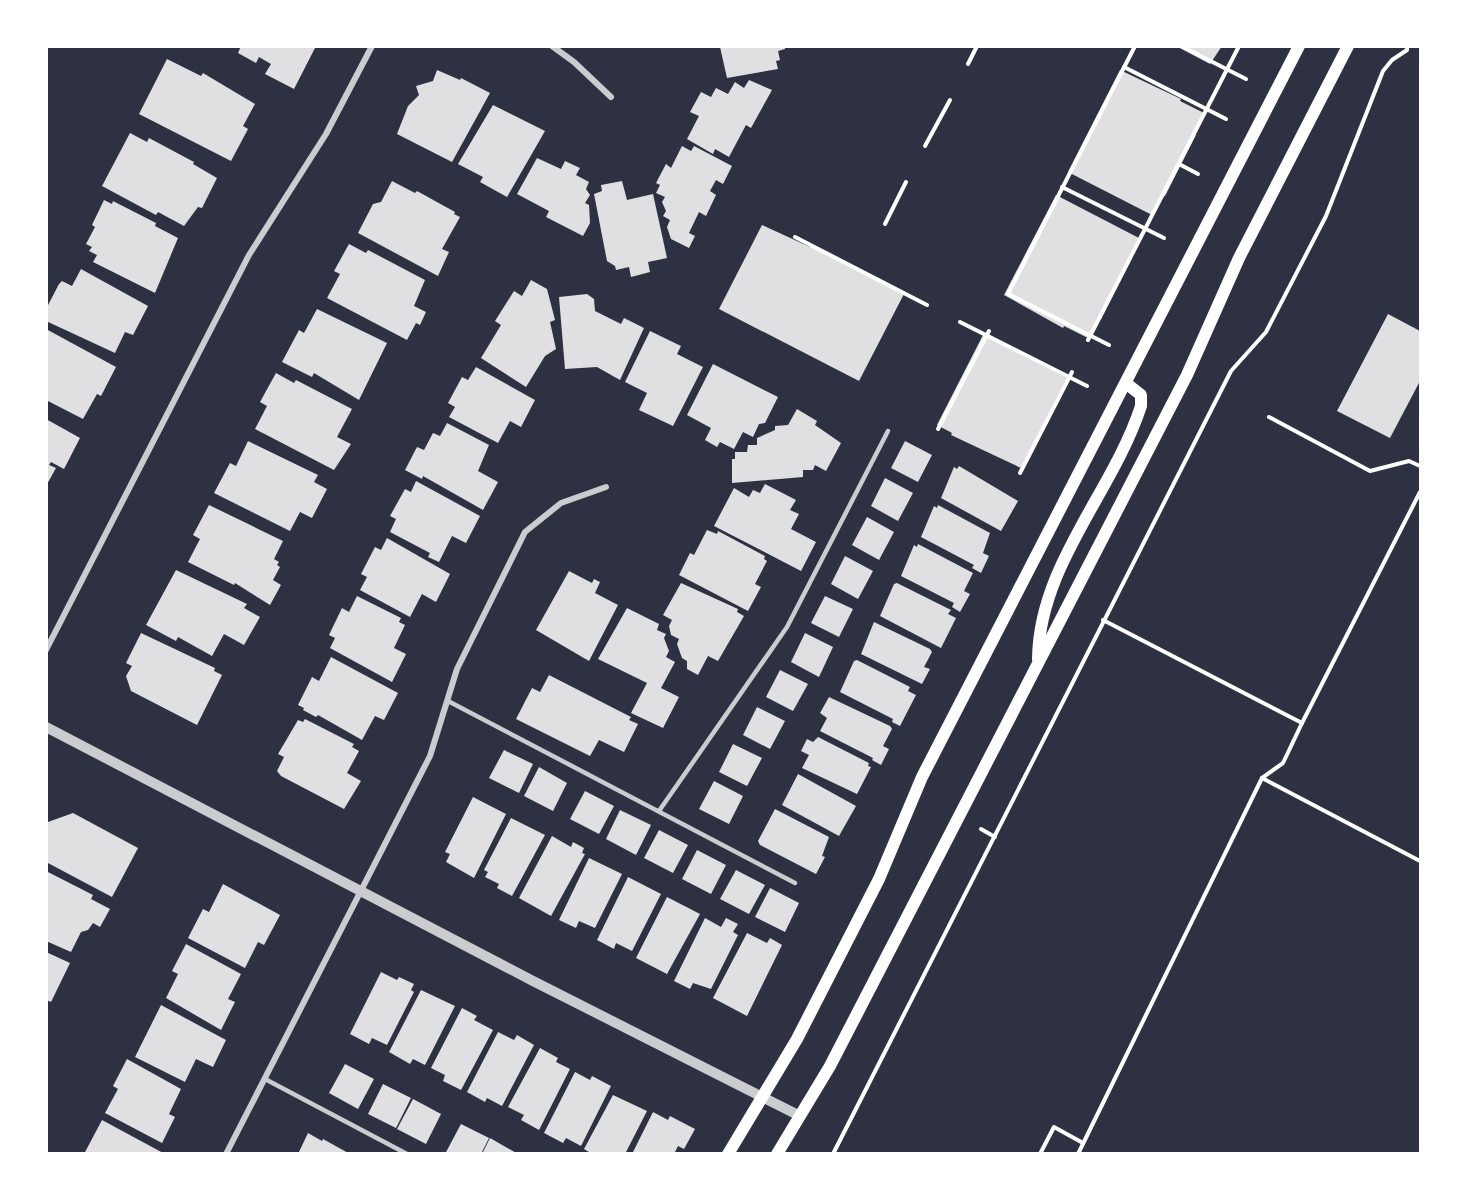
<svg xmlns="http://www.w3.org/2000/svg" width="1467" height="1200" viewBox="0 0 1467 1200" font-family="Signika,sans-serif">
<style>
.building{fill:#e0e0e3}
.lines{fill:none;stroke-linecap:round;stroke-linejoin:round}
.path{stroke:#fff;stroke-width:4}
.service{stroke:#caccd0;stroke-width:4.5}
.minor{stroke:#caccd0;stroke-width:6}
.tertiary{stroke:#caccd0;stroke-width:10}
.secondary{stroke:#fff;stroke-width:12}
</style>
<rect width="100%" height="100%" fill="#2d3142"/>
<g class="building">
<polygon points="241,46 316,46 294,89 265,74 271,64 259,57 256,63 238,53"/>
<polygon points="785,46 785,49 778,51 780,60 776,61 778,69 727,78 720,47"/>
<polygon points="1176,46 1222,46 1210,64"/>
<polygon points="167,59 201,76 203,73 255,104 243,126 248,129 231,161 139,114"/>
<polygon points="437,70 460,80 461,78 490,93 452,162 397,134 408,106 419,95 416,86 433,81"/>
<polygon points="1120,70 1181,99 1180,101 1204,113 1193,133 1196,135 1165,196 1162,194 1152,215 1068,172"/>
<polygon points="749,80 772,90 751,128 746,125 729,157 715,149 713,154 687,139 699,116 690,112 701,92 711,97 716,88 728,94 735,82 744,88"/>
<polygon points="493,105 545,131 507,197 480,182 483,177 458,164"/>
<polygon points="130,133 147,142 149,138 194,162 193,164 217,178 202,208 198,207 184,226 158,212 156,215 102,186"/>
<polygon points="682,146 691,151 694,146 732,166 723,184 716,180 710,191 716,195 706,216 699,212 689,233 695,236 689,248 671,239 667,227 670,220 663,216 666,211 662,202 665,197 656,193 660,185 656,183 666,164 671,168"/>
<polygon points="537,158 561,169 565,161 580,168 576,175 589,182 586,189 590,195 585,203 589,205 590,223 583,236 546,217 549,211 517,194"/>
<polygon points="392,181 415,193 417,191 455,212 454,214 460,217 442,249 449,252 438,276 358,233 373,204 381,202"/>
<polygon points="622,181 627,200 653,194 667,258 648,262 650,272 631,277 629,267 616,270 615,266 607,261 594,194 602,191 601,185"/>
<polygon points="1056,195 1139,238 1130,257 1132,258 1101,319 1098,318 1088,338 1064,326 1063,328 1004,295"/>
<polygon points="104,200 112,204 113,201 156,223 155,226 178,238 155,293 93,262 97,255 89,251 92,247 86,244 95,227 92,225"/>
<polygon points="762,225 810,247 811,244 905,292 859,381 719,309"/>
<polygon points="349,244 366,253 368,250 425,280 414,306 426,312 420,325 416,323 407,340 327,298 340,274 334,271"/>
<polygon points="81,269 148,306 133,335 125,332 115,353 46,321 46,309 59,284 62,281 72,286"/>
<polygon points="531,280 547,289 555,320 550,322 556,349 545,356 526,387 481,358 501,325 495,321 514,291 522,296"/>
<polygon points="587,294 594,299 595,311 621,324 624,318 644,328 620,380 597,367 565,369 559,297"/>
<polygon points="317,309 387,343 359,400 314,373 312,377 282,362 299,330 304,333"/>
<polygon points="1388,314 1420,331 1420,381 1390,438 1337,411"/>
<polygon points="46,329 116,367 101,396 97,394 83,419 46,400"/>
<polygon points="650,331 681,346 677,354 703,367 673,426 639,410 647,393 625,382"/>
<polygon points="983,335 1067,378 1021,468 951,435 952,433 937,425"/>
<polygon points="713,364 778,397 765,423 759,424 753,437 743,432 734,449 720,442 717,447 705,440 711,428 687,415"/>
<polygon points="476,367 535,400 521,427 510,421 498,443 449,417 455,407 448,403 462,377 468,380"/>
<polygon points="276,373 294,383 296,380 352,409 337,437 351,444 334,470 255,429 267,406 260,402"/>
<polygon points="797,409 817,421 815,425 841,443 826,471 815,465 813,470 803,470 803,477 732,483 732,459 735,459 735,452 747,452 748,445 757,445 757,438 775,430 775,426 788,425"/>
<polygon points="46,419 80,438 64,469 51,462 49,465 56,468 46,486"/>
<polygon points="447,423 489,445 478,471 498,482 483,510 423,476 422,479 405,470 417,447 424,450 433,433 440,436"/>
<polygon points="248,441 318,475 314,482 327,489 312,518 300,512 290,531 214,493 230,463 236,466"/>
<polygon points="905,441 932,455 918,482 891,468"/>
<polygon points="959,466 1018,501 1001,531 941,498 954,467 957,469"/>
<polygon points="885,478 913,493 898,521 871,506"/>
<polygon points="416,481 480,516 466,543 452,536 439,562 428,557 430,553 390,532 396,519 390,516 405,489 411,492"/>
<polygon points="765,484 796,500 790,510 799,514 791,529 816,542 801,571 714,526 734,488 749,497 753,490 760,493"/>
<polygon points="209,505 283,541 274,559 279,562 277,565 280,567 273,580 281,585 270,605 235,583 234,585 188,562 200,539 193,535"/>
<polygon points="938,505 990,533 983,553 989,556 981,573 972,568 974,565 921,537 934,506 937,508"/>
<polygon points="867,517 894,532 879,560 852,545"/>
<polygon points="707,530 717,534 718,531 765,556 764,559 767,561 755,584 761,587 748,611 679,575 690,553 694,555"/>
<polygon points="387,538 450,574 436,602 422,594 410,617 360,590 367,577 361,574 375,547 381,550"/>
<polygon points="918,544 973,573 964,591 970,594 960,612 952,607 954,603 901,576 914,545 917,547"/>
<polygon points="845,556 873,571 858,599 831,584"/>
<polygon points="176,570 247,604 244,608 260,617 244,645 224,634 212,656 178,637 176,641 146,625"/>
<polygon points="569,571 592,583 594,579 600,582 595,593 618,605 589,661 536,630"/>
<polygon points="681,583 738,609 737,612 744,616 718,661 708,656 698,675 687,669 687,661 682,658 677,644 679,639 671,635 669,626 672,620 663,615"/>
<polygon points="897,583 951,610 948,614 956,618 941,648 880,616 894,584"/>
<polygon points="357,596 401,618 399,622 405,625 394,648 406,654 392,682 330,648 335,638 329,635 342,608 349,612"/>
<polygon points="825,596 853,609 839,637 811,623"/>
<polygon points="627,608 659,624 657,630 666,634 664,638 669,651 666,657 675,662 661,688 679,697 663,728 631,713 647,683 598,659"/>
<polygon points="874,622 930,649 932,652 924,667 930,669 922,684 861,654"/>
<polygon points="141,633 215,668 214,671 222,675 197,725 131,691 126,676 132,666 126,663"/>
<polygon points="805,633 833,647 819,677 791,662"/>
<polygon points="331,657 398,693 384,720 375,716 362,740 318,715 316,717 303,710 304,708 298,705 312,677 319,681"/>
<polygon points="857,660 910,687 908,691 916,695 900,726 892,722 893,719 840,692 854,661"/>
<polygon points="780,670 808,684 793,711 766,697"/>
<polygon points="549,675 631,717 629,720 638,724 624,752 599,740 590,756 516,719 532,688 540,692"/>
<polygon points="829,697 890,726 892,729 883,746 889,749 881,765 872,760 873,758 820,731 827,718 820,713"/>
<polygon points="757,707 785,721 770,749 743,735"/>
<polygon points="305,719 354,744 352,747 359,751 347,773 361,781 344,809 281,776 277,771 284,757 278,754 298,720 303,722"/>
<polygon points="818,737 869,763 868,766 871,767 857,794 802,768 809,755 801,751 807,739 813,742"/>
<polygon points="733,744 762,758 747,786 719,772"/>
<polygon points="504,750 533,764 519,793 489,778"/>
<polygon points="539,767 567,783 553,811 524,796"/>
<polygon points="798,774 856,806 839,836 782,805"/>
<polygon points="714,781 743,796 729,824 699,809"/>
<polygon points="585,791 614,806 599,834 570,819"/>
<polygon points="473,797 506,814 474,878 446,862 450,854 445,852"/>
<polygon points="775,809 829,837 822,856 825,857 816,874 760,845 758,841"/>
<polygon points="620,810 651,825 636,855 606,839"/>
<polygon points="73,813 138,848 112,897 46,862 48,822"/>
<polygon points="511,818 545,835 512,896 497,888 499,884 485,877 488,872 484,870"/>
<polygon points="659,830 688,845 673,873 644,858"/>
<polygon points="552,836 571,847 573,842 584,848 582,853 585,854 551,916 519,898"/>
<polygon points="697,850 726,865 711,894 682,879"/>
<polygon points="589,858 622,874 595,928 579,921 576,928 559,920"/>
<polygon points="736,870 765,885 749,914 720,899"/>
<polygon points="46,871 93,895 91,899 110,909 100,927 93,923 88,930 81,932 71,952 46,941"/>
<polygon points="628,877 661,894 632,951 616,943 614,949 597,940"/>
<polygon points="223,884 280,915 264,945 258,942 245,968 188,938 203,909 209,912"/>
<polygon points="770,888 799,903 785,932 755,917"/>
<polygon points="667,897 700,914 667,974 636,958"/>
<polygon points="705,918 721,927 726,918 738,924 733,932 738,935 711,989 693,983 690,989 674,981"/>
<polygon points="747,933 767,943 770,938 782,945 747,1016 713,998"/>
<polygon points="186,944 241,974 228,999 235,1002 221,1030 166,998 178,974 172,971"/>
<polygon points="46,952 70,963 51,1002 46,1000"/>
<polygon points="381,972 397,980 399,977 414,984 411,990 414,992 387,1045 372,1038 369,1044 350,1034"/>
<polygon points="421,990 455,1006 425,1065 413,1059 410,1064 389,1052"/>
<polygon points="161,1005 226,1040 213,1067 196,1059 185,1082 135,1057"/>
<polygon points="462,1008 477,1016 474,1020 493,1030 461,1090 443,1081 445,1075 431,1068"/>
<polygon points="498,1032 514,1040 517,1035 534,1045 502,1106 487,1098 485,1102 467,1092"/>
<polygon points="540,1048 558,1058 556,1062 570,1069 539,1130 521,1120 524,1115 508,1107"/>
<polygon points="127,1059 181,1089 169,1114 175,1117 162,1143 105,1113 118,1089 113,1086"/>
<polygon points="345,1064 374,1079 358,1109 329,1093"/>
<polygon points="575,1072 590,1080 592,1076 611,1086 581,1146 566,1138 563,1143 544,1133"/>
<polygon points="383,1084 411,1098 396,1128 368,1114"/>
<polygon points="613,1095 647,1111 625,1154 592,1154 584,1149"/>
<polygon points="413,1099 441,1114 426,1144 397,1129"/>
<polygon points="653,1112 668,1120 670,1116 695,1129 684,1149 678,1146 674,1154 632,1154"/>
<polygon points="102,1120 165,1154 84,1154"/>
<polygon points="461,1124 489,1138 481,1154 445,1154"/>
<polygon points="308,1133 322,1141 323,1139 350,1154 298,1154"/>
<polygon points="490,1138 518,1154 482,1154"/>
</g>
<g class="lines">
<g class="path">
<polyline points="1181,46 1246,79"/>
<polyline points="968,64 977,46"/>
<polyline points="1124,67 1226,119"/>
<polyline points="925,146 950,100"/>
<polyline points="1179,164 1198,174"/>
<polyline points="1062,187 1164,238"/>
<polyline points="885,224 906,182"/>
<polyline points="795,237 927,305"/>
<polyline points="960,322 1087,386"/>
<polyline points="1088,340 1239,46"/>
<polyline points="1109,345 1008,294 1135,46"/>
<polyline points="1269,417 1370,471 1409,461 1420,466"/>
<polyline points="938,429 989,331"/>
<polyline points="1020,473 1072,372"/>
<polyline points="1103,620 1302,723 1283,763 1262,778"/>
<polyline points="1302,723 1420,492"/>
<polyline points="981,829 995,837"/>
<polyline points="833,1154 1231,371 1266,332 1326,216 1383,71 1392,60 1407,50 1407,46"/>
<polyline points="1040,1154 1054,1127 1083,1143"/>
<polyline points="1078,1154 1262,778 1420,861"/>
</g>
<g class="service">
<polyline points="448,701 795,883"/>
<polyline points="659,811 787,627 888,431"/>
<polyline points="265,1079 407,1154"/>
</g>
<g class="minor">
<polyline points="552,46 574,62 611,97"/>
<polyline points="46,650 249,255 326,134 372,46"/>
<polyline points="226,1154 430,756 457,669 525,532 561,503 606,487"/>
</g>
<polyline class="tertiary" points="46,727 533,981 800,1116"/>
<g class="secondary">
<path d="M1038,659C1039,565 1113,492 1141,406V395L1127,384"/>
<polyline points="728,1154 797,1039 879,879 922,777 1299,46"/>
<polyline points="777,1154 830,1066 1078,586 1187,375 1239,258 1348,46"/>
</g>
</g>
<rect width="1467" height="1200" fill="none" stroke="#ffffff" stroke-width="96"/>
</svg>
